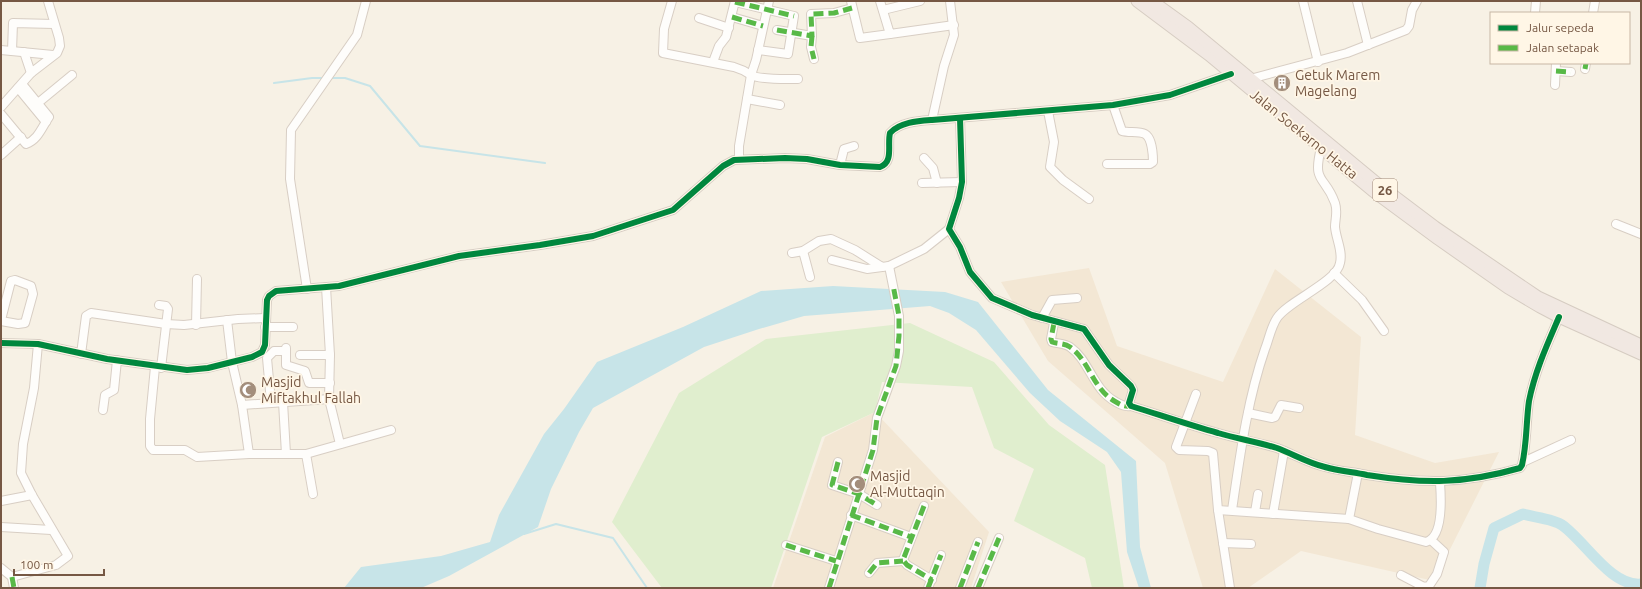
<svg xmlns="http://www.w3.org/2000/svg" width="1642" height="589" viewBox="0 0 1642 589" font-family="Ubuntu,sans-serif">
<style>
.residential{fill:#f3e7d4}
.green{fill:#e0eece}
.water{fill:#c7e4e8}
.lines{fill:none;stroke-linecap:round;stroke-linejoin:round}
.stream{stroke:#c7e4e8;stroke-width:2}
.river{stroke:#c7e4e8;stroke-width:11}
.minor-casing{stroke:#d8cec4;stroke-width:10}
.highway-casing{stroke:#d6ccc2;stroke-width:13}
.minor{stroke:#fefdfb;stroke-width:8}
.highway{stroke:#f1e8e2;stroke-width:11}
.quiet{stroke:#58b947;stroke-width:5;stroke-dasharray:10 5;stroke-linecap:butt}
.cycleway-casing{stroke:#fff6e6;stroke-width:8}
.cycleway{stroke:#00873e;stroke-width:6}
.labels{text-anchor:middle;stroke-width:3.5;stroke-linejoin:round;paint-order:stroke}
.shield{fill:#fff6e6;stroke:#9f8775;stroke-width:1}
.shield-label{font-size:13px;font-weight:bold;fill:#765844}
.poi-label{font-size:14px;fill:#765844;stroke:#fff6e6;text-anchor:start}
.street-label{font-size:14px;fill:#765844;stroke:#fff6e6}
</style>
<rect width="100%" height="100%" fill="#f7f1e5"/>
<g class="residential">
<polygon points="1089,268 1117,346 1223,382 1275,269 1361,337 1355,435 1435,463 1499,452 1434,581 1301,551 1248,588 1203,588 1165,463 1048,361 1001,282"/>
<polygon points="875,412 989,532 971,588 773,588 825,437"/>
</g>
<polygon class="green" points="910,323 994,362 1049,425 1105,465 1124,588 1092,588 1085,558 1014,521 1034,469 994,448 972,387 882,382 875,412 822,437 771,588 662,588 612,522 679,393 766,339"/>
<polygon class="water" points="833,286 945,292 978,302 1048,390 1136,461 1140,547 1151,588 1139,588 1127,552 1121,472 1107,452 1060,421 1030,393 976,330 949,313 930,306 804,316 759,329 704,347 593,408 579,432 551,489 538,527 449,576 421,588 344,588 361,567 441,556 490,542 499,515 544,434 564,409 597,362 683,327 761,291"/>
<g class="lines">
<g class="stream">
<polyline points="329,78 345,78 370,86 420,146 545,163"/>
<polyline points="274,83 312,78 325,78"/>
<polyline points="524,534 556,524 613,538 647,588"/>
</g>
<path class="river" d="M1480,588L1484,564L1494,528L1523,514C1533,517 1554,519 1562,525C1585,541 1611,587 1641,584"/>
<defs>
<g id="minor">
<path d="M672,1L664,29L663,53L734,67C741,69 745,71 751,75C760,80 787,79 798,79"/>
<polyline points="851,1 860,38 890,34"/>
<polyline points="880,1 890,34 954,25"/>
<polyline points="1303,1 1318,62"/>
<polyline points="1357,1 1368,45"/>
<polyline points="735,2 794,16 788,54 758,50"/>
<polyline points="883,10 920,1"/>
<polyline points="1535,13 1536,1"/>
<polyline points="1593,13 1595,1"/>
<polyline points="732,17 763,26"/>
<polyline points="699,18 729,28"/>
<polyline points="777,30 812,36 811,14 834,13 852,8"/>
<polyline points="812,36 811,47 814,59"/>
<polyline points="1,50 53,55"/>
<polyline points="12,51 13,23 54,24"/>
<polyline points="24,52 31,73"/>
<polyline points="713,62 719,46 726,37 735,1"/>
<polyline points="1585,69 1586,63"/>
<polyline points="1556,71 1571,72"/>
<polyline points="1250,79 1347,53 1406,30 1409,26 1412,10 1417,1"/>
<polyline points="1555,85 1556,63"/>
<polyline points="18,88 46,122"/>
<polyline points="747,99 780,105"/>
<polyline points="38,103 72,75"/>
<polyline points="1,107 31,73 57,53 60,46 59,38 48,1"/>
<polyline points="1048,111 1054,142 1050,167 1063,180 1089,199"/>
<path d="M1,114L26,144C38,140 42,127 49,117L22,84"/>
<path d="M960,118L962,182L959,198L949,229L960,247L970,272L992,298L1032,315L1084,329L1109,365L1131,386L1133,390L1129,403L1131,406C1160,415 1189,425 1218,433C1238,439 1258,442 1277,448C1293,454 1308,463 1325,467C1339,471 1353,472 1367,475C1424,484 1464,484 1520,468L1522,465C1527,444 1526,422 1529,401C1535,371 1547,345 1559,317"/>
<polyline points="932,120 944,66 954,35 950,1"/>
<polyline points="1,155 21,137"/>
<polyline points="924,158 933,168 937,183"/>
<polyline points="739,159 739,146 751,75 756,60 769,1"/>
<path d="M1107,164H1150L1153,162C1153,155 1152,138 1145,134C1139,131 1128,133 1122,131L1113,105"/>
<polyline points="840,165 844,149 854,146"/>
<polyline points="922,183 962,182"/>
<polyline points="1616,224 1641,234"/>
<polyline points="803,251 810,277"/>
<polyline points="792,253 803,251 819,241 831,239 855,250 882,267 889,266 924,249 949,229"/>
<polyline points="832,260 867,269 882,267"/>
<polyline points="1334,273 1362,300 1384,331"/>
<polyline points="326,287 330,355 329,399 340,444"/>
<polyline points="307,289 290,179 291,130 357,35 366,1"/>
<polyline points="159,305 166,306 168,309 161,368"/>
<polyline points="1042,318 1052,300 1077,298"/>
<polyline points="1,320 11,281 15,280 31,286 33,294 25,323 18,324 1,321"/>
<polyline points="227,320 232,362 242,405 249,454"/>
<path d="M1054,323L1051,339L1052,342C1058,344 1064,343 1070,347C1090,361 1092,389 1116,402C1121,405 1125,407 1130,406"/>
<polyline points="196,325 197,279"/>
<polyline points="265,327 293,327"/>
<path d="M1,343L38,344L107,359L187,370L208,368L252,357L262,352L265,345L267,300L269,296L276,291L339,286L459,256L540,245L593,236L673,210L723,166L734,160L785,158L807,159L840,165L880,167C894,162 887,145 890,133C900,122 918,121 932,120L1113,105L1170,95L1231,74"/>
<polyline points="286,348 286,365 305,371 309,383 330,383"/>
<polyline points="81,354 86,316 91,313 166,324 184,325 238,319 265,318"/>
<polyline points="300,355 330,355"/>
<polyline points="155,367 150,419 150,446 153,450 185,450 197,457 249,454 306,454 391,430"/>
<path d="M1196,394L1176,447L1179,450L1208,451L1213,453L1218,510L1349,519L1378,529L1426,542C1444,537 1441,496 1440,483"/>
<polyline points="271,402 267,358 274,351 286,351"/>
<polyline points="283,402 286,454"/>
<polyline points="242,405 329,399"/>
<polyline points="103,410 105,395 114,390 117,360"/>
<polyline points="1248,413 1272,418 1275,417 1281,405 1299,408"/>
<polyline points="306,454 313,494"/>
<polyline points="838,462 832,485 859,494 877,505"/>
<polyline points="1523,462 1571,440"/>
<polyline points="1,501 32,495"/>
<polyline points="924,506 903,560 907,565 932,580"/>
<polyline points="1218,510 1230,588"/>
<path d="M1232,510C1240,456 1247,401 1265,349C1269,339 1271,327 1277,318C1288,301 1337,282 1340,263C1343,251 1336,239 1335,227C1335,219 1338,212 1335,203C1325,175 1312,184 1321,148"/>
<polyline points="1255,512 1258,494"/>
<polyline points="1273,514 1284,451"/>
<polyline points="851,515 911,537"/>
<polyline points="1349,519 1358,473"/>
<polyline points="1,527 51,530"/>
<polyline points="1223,543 1251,544"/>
<polyline points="786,545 836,561"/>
<polyline points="1,568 12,577 14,588"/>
<polyline points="869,573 877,563 903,561"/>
<polyline points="1401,575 1424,587 1429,586 1437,574 1444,552 1431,540"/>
<polyline points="12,577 56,565 68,556 32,495 21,473 23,444 34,388 38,344"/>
<polyline points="829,588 873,450 877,418 896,366 899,351 899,316 889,266"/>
<polyline points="928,588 941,555"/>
<polyline points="960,588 978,542"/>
<polyline points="978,588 999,538"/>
</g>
<g id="highway">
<polyline points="1137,1 1209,55 1373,191 1438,239 1508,288 1540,307 1559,317 1641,354"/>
<polyline points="1152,1 1188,27 1378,184 1435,227 1538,297 1641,345"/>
</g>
</defs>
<use href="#minor" class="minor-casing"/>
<use href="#highway" class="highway-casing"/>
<use href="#minor" class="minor"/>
<use href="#highway" class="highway"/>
<g class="quiet">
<polyline points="735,2 794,16"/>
<polyline points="732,17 763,26"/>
<polyline points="777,30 812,36 811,14 834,13 852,8"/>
<polyline points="812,36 811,47 814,59"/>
<polyline points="1585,69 1586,63"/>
<polyline points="1556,71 1571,72"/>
<path d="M1054,323L1051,339L1052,342C1058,344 1064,343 1070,347C1090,361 1092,389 1116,402C1121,405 1125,407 1130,406"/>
<polyline points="838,462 832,485 859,494 877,505"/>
<polyline points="924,506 903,560 907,565 932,580"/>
<polyline points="851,515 911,537"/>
<polyline points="786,545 836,561"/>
<polyline points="869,573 877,563 903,561"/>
<polyline points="12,577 14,588"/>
<polyline points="829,588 873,450 877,418 896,366 899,336 899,316 893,285"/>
<polyline points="928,588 941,555"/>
<polyline points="960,588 978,542"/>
<polyline points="978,588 999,538"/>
</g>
<defs>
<g id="cycleway">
<path d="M960,118L962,182L959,198L949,229L960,247L970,272L992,298L1032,315L1084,329L1109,365L1131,386L1133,390L1129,403L1131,406C1160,415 1189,425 1218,433C1238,439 1258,442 1277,448C1293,454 1308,463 1325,467C1339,471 1353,472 1367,475C1424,484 1464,484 1520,468L1522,465C1527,444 1526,422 1529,401C1535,371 1547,345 1559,317"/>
<path d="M1,343L38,344L107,359L187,370L208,368L252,357L262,352L265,345L267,300L269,296L276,291L339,286L459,256L540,245L593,236L673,210L723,166L734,160L785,158L807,159L840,165L880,167C894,162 887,145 890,133C900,122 918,121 932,120L1113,105L1170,95L1231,74"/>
</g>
</defs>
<use href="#cycleway" class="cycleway-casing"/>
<use href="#cycleway" class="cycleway"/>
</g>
<defs>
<symbol id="building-disc" viewBox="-11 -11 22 22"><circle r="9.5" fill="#a38e7c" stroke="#fff6e6"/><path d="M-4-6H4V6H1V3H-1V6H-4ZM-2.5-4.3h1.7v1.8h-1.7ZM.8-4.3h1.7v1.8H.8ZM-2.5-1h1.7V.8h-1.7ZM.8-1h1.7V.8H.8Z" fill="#fff"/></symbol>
<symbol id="mosque-disc" viewBox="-11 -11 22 22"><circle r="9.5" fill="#a38e7c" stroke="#fff6e6"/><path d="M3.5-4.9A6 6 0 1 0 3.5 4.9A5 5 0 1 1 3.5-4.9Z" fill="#fff"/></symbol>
</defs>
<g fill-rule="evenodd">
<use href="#building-disc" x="1272" y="73" width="20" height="20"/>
<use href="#mosque-disc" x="238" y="380" width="20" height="20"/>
<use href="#mosque-disc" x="847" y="474" width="20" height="20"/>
</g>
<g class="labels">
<rect class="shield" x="1373" y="179" width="24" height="22" rx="3"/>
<g class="shield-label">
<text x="1385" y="195">26</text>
</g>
<g class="poi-label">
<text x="1295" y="80">Getuk Marem<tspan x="1295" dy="16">Magelang</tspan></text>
<text x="261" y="387">Masjid<tspan x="261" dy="16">Miftakhul Fallah</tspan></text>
<text x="870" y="481">Masjid<tspan x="870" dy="16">Al-Muttaqin</tspan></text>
</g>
<g class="street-label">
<text transform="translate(1304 134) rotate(39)" y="5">Jalan Soekarno Hatta</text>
</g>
</g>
<rect width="1642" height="589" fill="none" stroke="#765844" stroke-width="4"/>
<rect x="1490" y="12" width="140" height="52" fill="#fff6e6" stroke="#c8b7a5"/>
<rect x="1498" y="25" width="20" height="6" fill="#00873e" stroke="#c8b7a5"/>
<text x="1526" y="32" font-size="12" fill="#765844">Jalur sepeda</text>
<rect x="1498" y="45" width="20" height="6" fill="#58b947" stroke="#c8b7a5"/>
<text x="1526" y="52" font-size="12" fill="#765844">Jalan setapak</text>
<path d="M14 569v6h90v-6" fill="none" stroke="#765844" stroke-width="2"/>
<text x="20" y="569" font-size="12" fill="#765844" stroke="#fff6e6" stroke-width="3" paint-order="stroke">100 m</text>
</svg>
